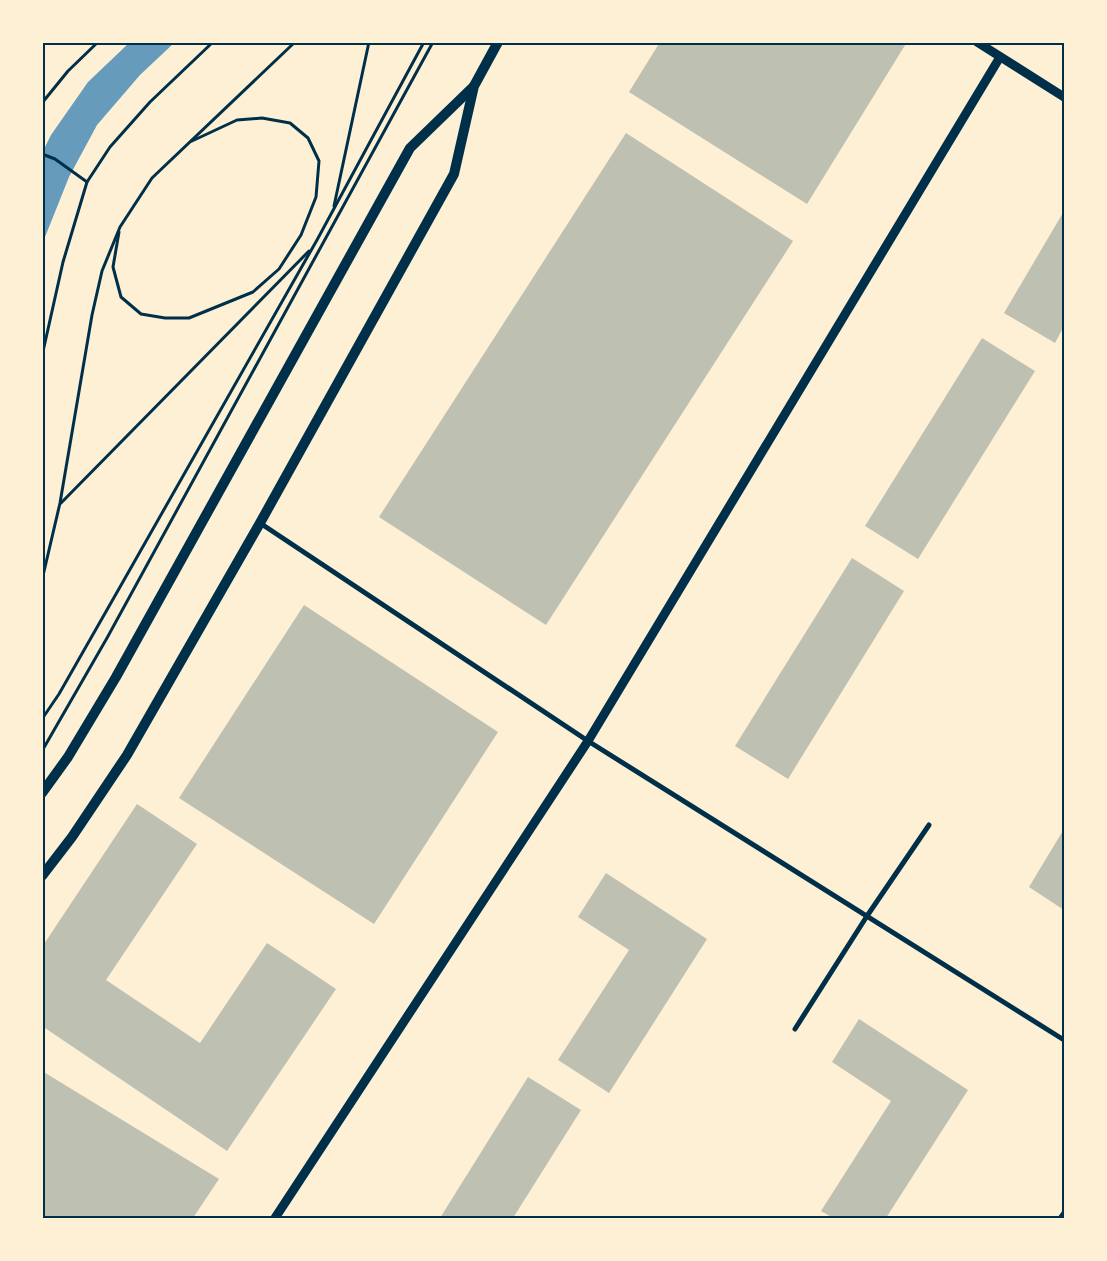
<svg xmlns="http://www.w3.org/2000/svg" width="1107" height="1261" viewBox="0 0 1107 1261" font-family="Cabin,sans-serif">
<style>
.water{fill:#669bbc}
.building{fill:#bec0b2}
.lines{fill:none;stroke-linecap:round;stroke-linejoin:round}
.path{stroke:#003049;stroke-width:3}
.minor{stroke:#003049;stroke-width:5}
.tertiary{stroke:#003049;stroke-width:9}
.secondary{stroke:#003049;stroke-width:10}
.neatline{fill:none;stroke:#003049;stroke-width:2}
</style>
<rect width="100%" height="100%" fill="#fdf0d5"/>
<polygon class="water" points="129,43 174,43 140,75 97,125 69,177 43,242 43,151 51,135 88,82"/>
<g class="building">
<polygon points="660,42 907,42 807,204 629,92"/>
<polygon points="626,133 793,241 546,625 379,517"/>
<polygon points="1064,211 1064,326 1055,343 1004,313"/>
<polygon points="982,338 1035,371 918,559 865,526"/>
<polygon points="852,558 904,591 788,779 735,746"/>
<polygon points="304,605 498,732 374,924 179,798"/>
<polygon points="137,804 197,844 106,980 200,1043 267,943 336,989 227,1151 42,1026 42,947"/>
<polygon points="1064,829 1064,910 1029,887"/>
<polygon points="606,873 707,939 609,1093 558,1060 629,950 578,917"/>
<polygon points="859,1019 968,1090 886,1218 833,1218 821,1211 891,1101 832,1062"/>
<polygon points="42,1071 219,1179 193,1218 42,1218"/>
<polygon points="528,1077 581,1110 513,1218 440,1218"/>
</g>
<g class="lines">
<g class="path">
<polyline points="42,103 68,71 98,42"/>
<polyline points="42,154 55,159 87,182"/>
<polyline points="334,206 369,42"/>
<polyline points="119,232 113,267 121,297 141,314 165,318 189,318 253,292 279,269 301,235 316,197 319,161 308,138 290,123 262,118 237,120 192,141"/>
<polyline points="42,356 63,262 87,182 110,147 150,102 213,42"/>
<polyline points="61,503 309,251"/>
<polyline points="42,580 60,503 92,315 102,271 120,227 152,178 295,42"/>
<polyline points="42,719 59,694 120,587 317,240 424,42"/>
<polyline points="42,751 107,638 433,42"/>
<polyline points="1059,1218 1064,1211"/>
</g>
<g class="minor">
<polyline points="260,523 588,741 1064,1040"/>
<polyline points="795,1029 867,916 929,825"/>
</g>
<g class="tertiary">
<polyline points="977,42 1064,97"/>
<polyline points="275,1218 588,741 1000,57"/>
</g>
<g class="secondary">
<polyline points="42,793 68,757 116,677 410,148 473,87"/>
<polyline points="42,876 72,837 127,755 260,523 454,174 474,86 498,42"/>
</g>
</g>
<rect width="1107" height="1261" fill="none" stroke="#fdf0d5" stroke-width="88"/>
<rect x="44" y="44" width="1019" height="1173" class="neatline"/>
</svg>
